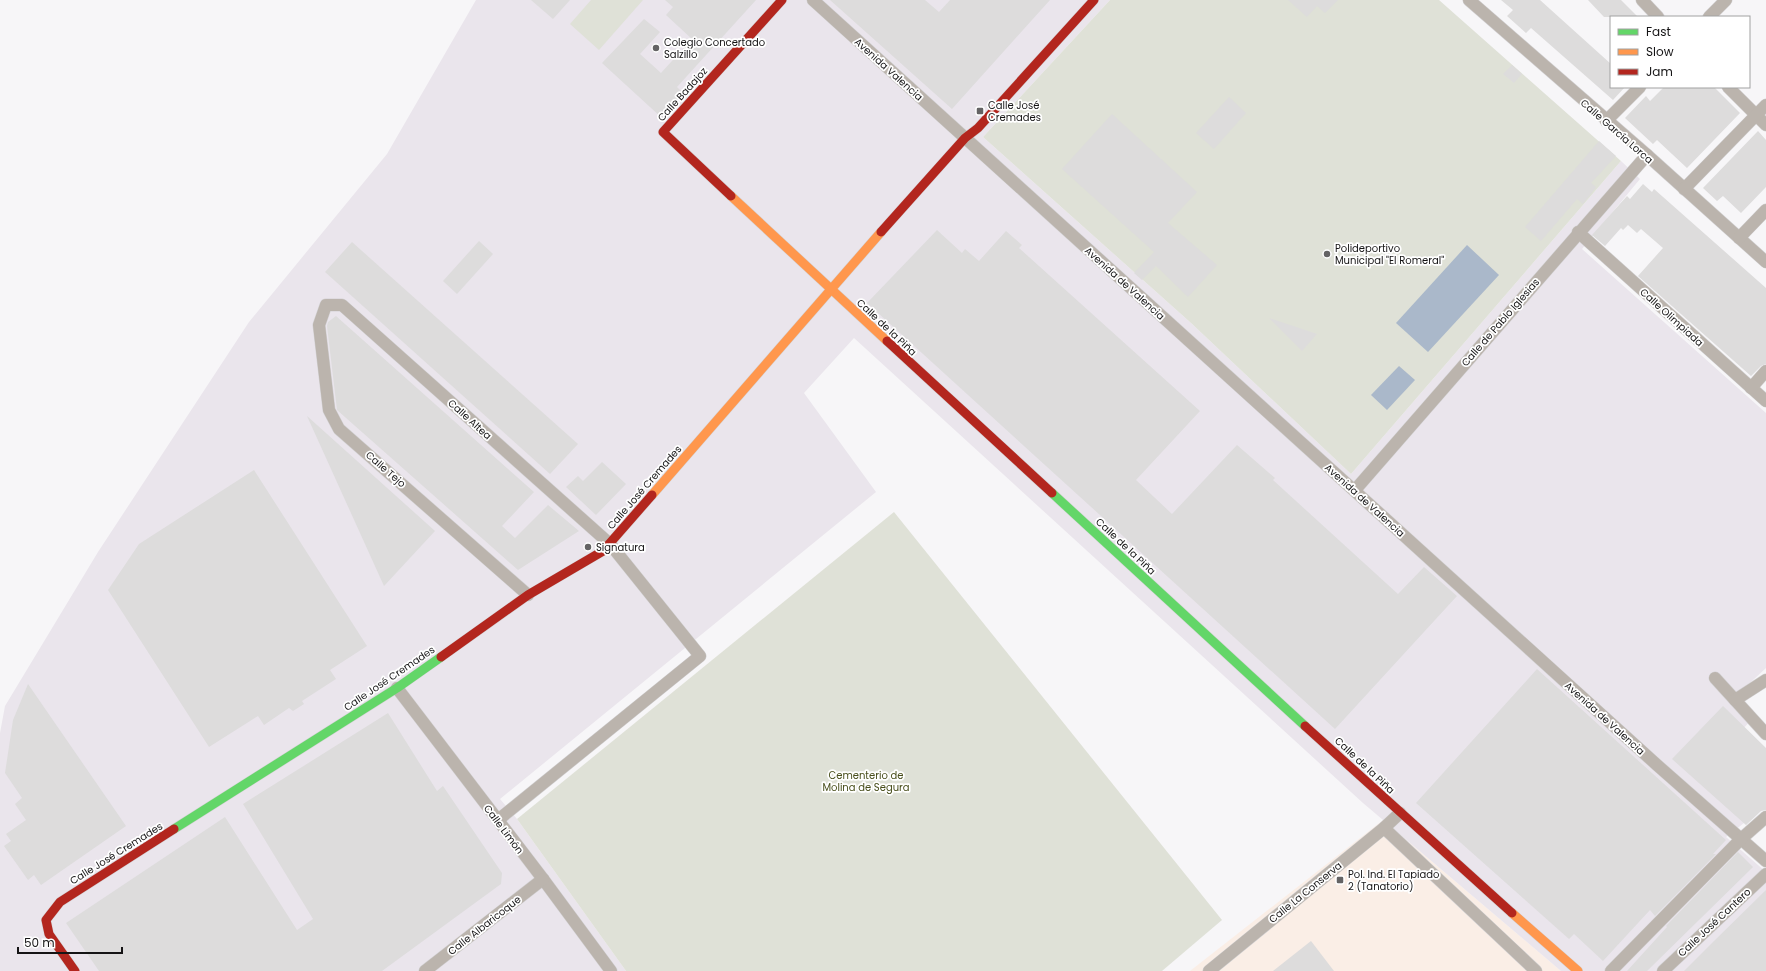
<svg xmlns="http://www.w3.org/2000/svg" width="1766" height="971" viewBox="0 0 1766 971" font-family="Poppins,sans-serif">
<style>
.commercial{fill:#faeee6}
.built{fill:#eae5ec}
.green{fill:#dfe1d7}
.water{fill:#aab8ca}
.building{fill:#dddcdc}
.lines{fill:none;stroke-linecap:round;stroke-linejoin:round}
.street-casing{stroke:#d3d2d4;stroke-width:13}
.fast-casing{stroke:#d3d2d4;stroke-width:10}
.slow-casing{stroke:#d3d2d4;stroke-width:10}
.jam-casing{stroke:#d3d2d4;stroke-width:10}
.street{stroke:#bbb4ad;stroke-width:12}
.fast{stroke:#63d668;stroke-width:9}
.slow{stroke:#ff974d;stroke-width:9}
.jam{stroke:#b3261e;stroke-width:9}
.poi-dot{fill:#646364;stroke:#fff;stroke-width:1.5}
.labels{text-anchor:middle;stroke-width:3.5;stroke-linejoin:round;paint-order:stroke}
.poi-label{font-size:10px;fill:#151415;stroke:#fff;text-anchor:start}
.street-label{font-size:10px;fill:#151415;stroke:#fff}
.park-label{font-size:10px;fill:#484e1b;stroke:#fff}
</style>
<rect width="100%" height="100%" fill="#f7f6f8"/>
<polygon class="commercial" points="1383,820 1561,971 1190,971"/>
<polygon class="built" points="476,0 1110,0 983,137 1191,323 1351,474 1621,161 1640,179 1582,249 1766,413 1766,668 1738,694 1756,715 1723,750 1766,806 1726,837 1766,872 1766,971 1561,971 1363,803 854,338 804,393 876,492 500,799 517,819 626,971 0,971 0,733 5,706 98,552 249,322 387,154"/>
<g class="green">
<polygon points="591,0 643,0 599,50 570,24"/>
<polygon points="1110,0 1439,0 1621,161 1351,474 1191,323 983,137"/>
<polygon points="894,512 1222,920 1162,971 626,971 517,819"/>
</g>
<g class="water">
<polygon points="1467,245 1499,275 1428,352 1396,323"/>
<polygon points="1399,366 1415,380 1387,410 1371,395"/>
</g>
<g class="building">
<polygon points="531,0 570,0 553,19"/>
<polygon points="665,0 756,0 677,87 684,94 662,118 602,63 644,19 660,32 640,54 661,73 692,39 666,15 673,7"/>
<polygon points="830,0 925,0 939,12 950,0 1050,0 952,109"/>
<polygon points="1288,0 1338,0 1325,13 1317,6 1307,17"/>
<polygon points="1501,0 1540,0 1611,64 1611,87 1625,87 1613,100 1531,28 1526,33 1507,16 1513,10"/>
<polygon points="1588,0 1621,0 1638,17 1604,17"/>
<polygon points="1512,65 1522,74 1514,83 1503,74"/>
<polygon points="1664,87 1714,87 1740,113 1687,168 1657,140 1653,144 1625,118 1646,96 1650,101"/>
<polygon points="1229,97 1246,113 1214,149 1196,133"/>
<polygon points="1112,114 1197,192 1168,223 1217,265 1188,297 1156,266 1142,280 1134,273 1154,252 1062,169"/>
<polygon points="1758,131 1766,140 1766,187 1741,213 1723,196 1717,201 1703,188"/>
<polygon points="1599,141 1616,156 1591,183 1596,187 1583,204 1577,199 1541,241 1525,227"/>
<polygon points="1643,184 1652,192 1654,189 1766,288 1766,364 1761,366 1751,376 1638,276 1663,248 1641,229 1637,233 1628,225 1623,230 1621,228 1605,246 1592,235 1627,196 1630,199"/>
<polygon points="937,230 962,253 965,249 979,261 1006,231 1022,245 1019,248 1200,411 1136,480 1172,514 1237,445 1275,478 1273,480 1398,594 1424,567 1457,596 1335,729 867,303"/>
<polygon points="479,241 493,254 457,294 443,281"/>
<polygon points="352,242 578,444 550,474 325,272"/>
<polygon points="336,316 534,492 502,526 515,538 548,505 579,531 518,570 337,410 327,326 328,322"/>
<polygon points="1269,318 1317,334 1302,351"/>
<polygon points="307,416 435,531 384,586"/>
<polygon points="602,462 626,484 596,515 566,487 578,476 583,481"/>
<polygon points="254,470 367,646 330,670 336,679 302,701 304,704 293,711 289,708 264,725 258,716 209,747 108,590 139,544"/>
<polygon points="1537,669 1726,840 1713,854 1716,854 1655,916 1650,910 1603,961 1574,934 1569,939 1416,803"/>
<polygon points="28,684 126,826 41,885 34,875 28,880 4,846 11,841 6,834 26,820 15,804 22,798 5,773 13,720"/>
<polygon points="1723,706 1766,748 1766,810 1761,811 1746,825 1672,759"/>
<polygon points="388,713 437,791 443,786 502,873 501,884 382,971 99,971 66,923 225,817 297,930 313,919 243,804"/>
<polygon points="1738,852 1753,867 1647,971 1627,971 1667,927 1666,926"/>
<polygon points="1766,890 1766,971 1684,971 1712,943"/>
<polygon points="1311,941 1334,971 1273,971"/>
</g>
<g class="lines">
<defs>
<g id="street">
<polyline points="813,0 1657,765 1766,861"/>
<polyline points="1469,0 1647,155 1766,262"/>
<polyline points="1642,0 1658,17"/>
<polyline points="1709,17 1726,0"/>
<polyline points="1728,87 1766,125"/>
<polyline points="1606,121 1640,87"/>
<polyline points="1684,189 1766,105"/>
<polyline points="1578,232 1766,401"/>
<polyline points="1739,238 1766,210"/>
<polyline points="1751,388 1766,371"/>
<polyline points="1355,490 1647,155"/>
<polyline points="1715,678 1766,734"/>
<polyline points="397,688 543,879 611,971"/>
<polyline points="1735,700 1766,680"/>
<polyline points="498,820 700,656 610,544 342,305 326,305 319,325 329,410 339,429 528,595"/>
<polyline points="1384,828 1536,971"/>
<polyline points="425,971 543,879"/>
<polyline points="1209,971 1384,828 1400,813"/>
<polyline points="1611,971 1741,839 1766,817"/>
<polyline points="1663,971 1766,874"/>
</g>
<g id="fast">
<polyline points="1052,493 1305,726"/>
<polyline points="174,829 397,688 441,657"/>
</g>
<g id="slow">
<polyline points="731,196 887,341"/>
<polyline points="652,495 881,232"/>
<polyline points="1512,913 1578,971"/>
</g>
<g id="jam">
<polyline points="731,196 663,132 782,0"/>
<polyline points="881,232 965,138 978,128 1094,0"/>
<polyline points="887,341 1052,493"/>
<polyline points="441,657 528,595 603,551 652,495"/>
<polyline points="1305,726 1512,913"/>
<polyline points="75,971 49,934 46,920 60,902 174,829"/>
</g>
</defs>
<use href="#street" class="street-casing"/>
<use href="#fast" class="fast-casing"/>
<use href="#slow" class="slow-casing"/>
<use href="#jam" class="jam-casing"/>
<use href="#street" class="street"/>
<use href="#fast" class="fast"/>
<use href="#slow" class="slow"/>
<use href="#jam" class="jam"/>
</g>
<g class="poi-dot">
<circle cx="656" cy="48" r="4"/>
<rect x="976" y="107" width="8" height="8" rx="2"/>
<circle cx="1327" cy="254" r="4"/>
<circle cx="588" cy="547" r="4"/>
<rect x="1336" y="876" width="8" height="8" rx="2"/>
</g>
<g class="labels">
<g class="poi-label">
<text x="664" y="46">Colegio Concertado<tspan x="664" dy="12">Salzillo</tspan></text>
<text x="988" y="109">Calle José<tspan x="988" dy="12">Cremades</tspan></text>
<text x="1335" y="252">Polideportivo<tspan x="1335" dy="12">Municipal "El Romeral"</tspan></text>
<text x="596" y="551">Signatura</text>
<text x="1348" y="878">Pol. Ind. El Tapiado<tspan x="1348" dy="12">2 (Tanatorio)</tspan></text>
</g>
<g class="street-label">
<text transform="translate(889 69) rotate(42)" y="4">Avenida Valencia</text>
<text transform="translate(682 94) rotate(-48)" y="4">Calle Badajoz</text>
<text transform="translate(1617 131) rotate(41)" y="4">Calle García Lorca</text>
<text transform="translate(1125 283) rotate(42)" y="4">Avenida de Valencia</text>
<text transform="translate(1672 317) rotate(42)" y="4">Calle Olimpiada</text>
<text transform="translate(1500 322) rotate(-49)" y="4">Calle de Pablo Iglesias</text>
<text transform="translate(887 327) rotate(43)" y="4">Calle de la Piña</text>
<text transform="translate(470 419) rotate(42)" y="4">Calle Altea</text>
<text transform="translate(386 469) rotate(41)" y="4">Calle Tejo</text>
<text transform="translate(644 487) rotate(-49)" y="4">Calle José Cremades</text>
<text transform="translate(1365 500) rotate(42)" y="4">Avenida de Valencia</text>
<text transform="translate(1126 546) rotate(43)" y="4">Calle de la Piña</text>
<text transform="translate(389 678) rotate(-34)" y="4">Calle José Cremades</text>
<text transform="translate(1605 718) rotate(42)" y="4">Avenida de Valencia</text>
<text transform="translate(1365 765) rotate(43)" y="4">Calle de la Piña</text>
<text transform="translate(504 829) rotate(53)" y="4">Calle Limón</text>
<text transform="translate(116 853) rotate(-32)" y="4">Calle José Cremades</text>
<text transform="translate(1305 892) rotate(-39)" y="4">Calle La Conserva</text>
<text transform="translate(1714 922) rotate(-43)" y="4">Calle José Cantero</text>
<text transform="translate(484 925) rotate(-38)" y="4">Calle Albaricoque</text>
</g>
<g class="park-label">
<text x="866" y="779">Cementerio de<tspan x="866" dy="12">Molina de Segura</tspan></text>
</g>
</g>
<rect x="1610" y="16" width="140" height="72" fill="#ffffff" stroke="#a1a1a1"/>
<rect x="1618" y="29" width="20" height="6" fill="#63d668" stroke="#a1a1a1"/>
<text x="1646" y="36" font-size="12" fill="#151415">Fast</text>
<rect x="1618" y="49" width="20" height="6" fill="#ff974d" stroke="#a1a1a1"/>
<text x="1646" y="56" font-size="12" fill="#151415">Slow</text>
<rect x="1618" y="69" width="20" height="6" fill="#b3261e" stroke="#a1a1a1"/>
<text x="1646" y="76" font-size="12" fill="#151415">Jam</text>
<path d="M18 947v6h104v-6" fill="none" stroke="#151415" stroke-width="2"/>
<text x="24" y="947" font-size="12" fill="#151415" stroke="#ffffff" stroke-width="3" paint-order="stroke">50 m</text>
</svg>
